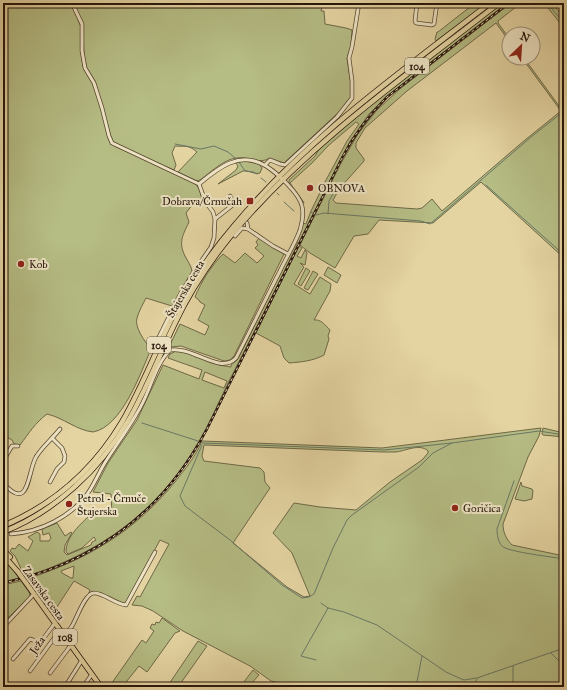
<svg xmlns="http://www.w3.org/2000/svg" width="567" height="690" viewBox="0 0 567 690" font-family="'IM FELL Great Primer',serif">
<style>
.green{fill:#b5bc84;stroke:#6e6847;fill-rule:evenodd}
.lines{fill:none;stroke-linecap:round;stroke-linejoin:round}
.stream{stroke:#697765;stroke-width:1}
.street-casing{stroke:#564530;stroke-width:4.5}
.primary-casing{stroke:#26150a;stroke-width:6}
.street{stroke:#ede3c3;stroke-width:3}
.primary{stroke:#e4d4a2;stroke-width:4.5}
.rail-casing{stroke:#26150a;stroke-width:2.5}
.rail{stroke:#ede3c3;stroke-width:1;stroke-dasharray:3;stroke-linecap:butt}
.primary-bridge-casing{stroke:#26150a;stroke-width:6;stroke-linecap:butt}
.primary-bridge{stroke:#e4d4a2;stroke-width:4.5}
.poi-dot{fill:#8f2418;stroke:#ede3c3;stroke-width:1.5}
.labels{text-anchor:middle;stroke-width:4;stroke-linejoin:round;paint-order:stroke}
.shield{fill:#ede3c3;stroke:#625342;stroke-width:1}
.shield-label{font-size:10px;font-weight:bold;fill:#26150a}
.poi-label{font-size:11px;fill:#26150a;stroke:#ede3c3;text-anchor:start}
.street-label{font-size:11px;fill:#26150a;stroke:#ede3c3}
</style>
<rect width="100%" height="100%" fill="#e4d4a2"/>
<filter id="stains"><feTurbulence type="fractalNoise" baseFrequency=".005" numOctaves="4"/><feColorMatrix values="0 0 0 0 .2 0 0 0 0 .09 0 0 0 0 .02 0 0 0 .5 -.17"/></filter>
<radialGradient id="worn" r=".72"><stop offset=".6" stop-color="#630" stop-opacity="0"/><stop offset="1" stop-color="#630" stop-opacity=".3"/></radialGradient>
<g class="green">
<path d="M3,3H71L81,27V50L83,66L94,85L111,143L117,147L193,182C200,187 201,194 202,202L193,204L186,213L189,222C183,235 178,242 185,256C188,262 191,265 192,271L172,306L146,298C143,304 139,311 137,318C134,327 145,342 151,349C141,372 122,427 93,432C76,430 64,418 47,414C35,423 29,433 20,445L14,444L12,440L3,435Z"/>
<path d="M73,3H323L321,11H324L325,24L346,28L352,30L351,46L347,58L351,85V98L339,112L284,163L270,158C259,165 250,156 236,158C223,160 211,172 200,180L197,181L178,172L197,152C188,144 184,147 175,146L172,153L176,165L174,170L116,145L112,141L95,81L87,69L84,56L83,26Z"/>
<path d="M475,3H487C470,16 453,28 436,41L435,39L437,32H438Z"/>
<polygon points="502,3 507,3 391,93 369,114 349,143 298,244 296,241 303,223 306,224 311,211 326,180 347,141 359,124 356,122 329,145 312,163 290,183 304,203 298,194 289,183 289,180 315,156 319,149 371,105"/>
<polygon points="511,3 521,3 498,21 498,23 509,38 509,41 496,23 407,91 365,128 356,143 356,148 364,159 364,161 340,188 333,200 336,203 417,209 422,208 432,199 442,211 525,140 561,111 522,58 524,58 562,110 564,109 564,258 481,182 433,223 379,220 368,234 354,236 335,268 310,253 300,245 340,165 358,134 377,110 401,88"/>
<polygon points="544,3 552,3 564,18 564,28"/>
<path d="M245,161L259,164L262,168L260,173C255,175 249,170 243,171L218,184L236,170L238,166L235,162Z"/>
<path d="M259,238L284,254L234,356L230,360L224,361L181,346L171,347L170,345L180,324L205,335L209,326L198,320L205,305L200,302L199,300L195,297C201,282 211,266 223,254L235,263L245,253L257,263L264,256L255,248L258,245L256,242Z"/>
<path d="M295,244L297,245C275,291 252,336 229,381C219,401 210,423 198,443C157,513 101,552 25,577L15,556L10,551L12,548L15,549L19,544L28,551L33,541L28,537L37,532L40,534V541H49L51,538L49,533L43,535L42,529L57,523L65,536L71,532L72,533L65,545L64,552L67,555L91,545L92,542L96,540L94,537L82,548L68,554L66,552C66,536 81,524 91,514L93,515L95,512L101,516L112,514L111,494L93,492L108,463L137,420L163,365L199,379L202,370L168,358L170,354L178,350H181L219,365L231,367V365L236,361L239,357ZM205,372L227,381L224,388L202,380Z"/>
<path d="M299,246L302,248L297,256L301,258L305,250L307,253L305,265L300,263L304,267L294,284L310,294L320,277L331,284L330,291L314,320C321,319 325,325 330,330L328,336L329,339L324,355C313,361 301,362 289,363L284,358L280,346L256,333Z"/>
<polygon points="328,267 341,275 337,283 324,275"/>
<polygon points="306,268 310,271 301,286 298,284"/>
<polygon points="313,271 318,274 308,290 304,288"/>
<path d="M541,428L539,436L528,457L503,524C503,532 506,539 512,545L564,556V687H292L271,681L250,666L183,631L153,611L142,606L132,605L137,596L140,597L169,544L160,540L128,600L124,604L100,594L88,595L90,590L74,581L53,613L50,608L51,607L48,605L36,587L32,586L27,579C88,559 134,532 175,482C185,469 196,456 202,441L382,448ZM204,445L382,452C387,452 391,452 396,452C405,451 420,443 428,451V453L422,460L390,482L356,510L320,507L294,503L273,533L292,553L310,596L304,597L287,587L233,543L270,488L265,482L264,472L260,468L204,461L202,456ZM74,566L73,578H71L62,573L61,571Z"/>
<polygon points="543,428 564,433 564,437 543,435 542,434"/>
<polygon points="521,482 522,486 532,489 533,491 532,499 524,501 515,499"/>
<polygon points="3,561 9,565 19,578 3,582"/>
<polygon points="21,581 29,592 30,596 3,623 3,595 7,590 5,588 3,588 3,585"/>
<polygon points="162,618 180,631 175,633 147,672 139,666 122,687 109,687 142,640 146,643 154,631 150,628 152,624 155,625 156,622 159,623"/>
<polygon points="198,641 207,646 178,687 167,687"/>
<polygon points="253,670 259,675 248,687 240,687"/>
</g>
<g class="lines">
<g class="stream">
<polyline points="547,3 564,23"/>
<polyline points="175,144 201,149 214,146 228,152 235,158"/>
<polyline points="239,162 245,171 253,172 257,174"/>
<polyline points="261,178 266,182"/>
<polyline points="486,185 564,255"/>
<polyline points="277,193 279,195"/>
<polyline points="284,202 294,211"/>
<polyline points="311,212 313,213"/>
<polyline points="328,214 329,201 339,183"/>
<polyline points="316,215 324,213 421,221 430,224 531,137 564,111"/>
<polyline points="142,423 198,441"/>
<polyline points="202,443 384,450 452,443 539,431 564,435"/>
<polyline points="202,445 180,496 185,506 230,540 282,585 302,598 309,597 314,594 333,548 347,520 352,515 419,467 433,453 452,443"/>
<path d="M514,481L497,529C497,534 498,542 502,546C507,552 554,557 564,559"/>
<polyline points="321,603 328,608 344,612 377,625 446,672 457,677 464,680 477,678 564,648"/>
<polyline points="551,653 564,666"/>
<polyline points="316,660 301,656 328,608"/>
<polyline points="416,687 422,656"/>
<polyline points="473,687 477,679"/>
<polyline points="513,687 513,666"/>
</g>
<defs>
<g id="street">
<polyline points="72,3 82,24 82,51 85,68 94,83 102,108 109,136 112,143 199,184"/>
<polyline points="417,3 415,21 416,23 432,25 434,24 437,3"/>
<polyline points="265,165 270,160 280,164 285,165 337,117 352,98 352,81 349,58 352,47 359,3"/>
<polyline points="215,219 234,204 230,196"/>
<polyline points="247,223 248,229 273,246 288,254"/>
<polyline points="235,236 242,228 248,229"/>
<polyline points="3,461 12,446 18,446"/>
<polyline points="50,482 57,469 64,462 65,456 62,448 53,439"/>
<path d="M3,483C30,513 27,473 36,457C42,447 52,439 60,429"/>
<path d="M11,534C40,532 71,517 88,493C95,483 99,472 106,461C118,442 132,424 142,404C151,387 156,364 170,350C193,346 220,375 236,358C251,329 265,300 280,271C286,258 295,244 300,230C302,223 304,214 302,206C299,193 277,173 266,166C240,150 218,168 199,184L205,201L213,212L215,219L214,238L211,247L196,269L180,295L159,337"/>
<polyline points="3,627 34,594"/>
<path d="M63,634C67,632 70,630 72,626C77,618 85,593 94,593C104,593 115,604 126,605L155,552"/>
<polyline points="13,659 30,639 33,640 38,644 40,643 55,623"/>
<polyline points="30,671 60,630"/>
<polyline points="50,673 71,645"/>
<polyline points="3,685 6,687"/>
<polyline points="65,687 82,660"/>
<polyline points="83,687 92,674"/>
</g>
<g id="primary">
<path d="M3,526C53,505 94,469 122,422C143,386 157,347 176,310C192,280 212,252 234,226C307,138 401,72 490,3"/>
<path d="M3,532C56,511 100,469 128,421C146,390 159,356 175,323C190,291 210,261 233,233C309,143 407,75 499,3"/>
<polyline points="3,550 10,557"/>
<polyline points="3,555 18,572"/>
<polyline points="29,587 101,687"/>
</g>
</defs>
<use href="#street" class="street-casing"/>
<use href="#primary" class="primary-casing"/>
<use href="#street" class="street"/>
<use href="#primary" class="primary"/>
<defs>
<path id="rail" d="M3,583C95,563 163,512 207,429L342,158C354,135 368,116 387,97L509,3"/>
</defs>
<use href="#rail" class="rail-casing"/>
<use href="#rail" class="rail"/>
<defs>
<polyline id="primary-bridge" points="18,572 29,587"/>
</defs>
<use href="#primary-bridge" class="primary-bridge-casing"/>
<use href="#primary-bridge" class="primary-bridge"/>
</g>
<g class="poi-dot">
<circle cx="310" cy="188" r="4"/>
<rect x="246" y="197" width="8" height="8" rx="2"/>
<circle cx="21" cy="264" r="4"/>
<circle cx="69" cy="504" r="4"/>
<circle cx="455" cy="508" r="4"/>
</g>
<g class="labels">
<g class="shield">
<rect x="405" y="58" width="24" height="16" rx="3"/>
<rect x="147" y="337" width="24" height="16" rx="3"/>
<rect x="53" y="629" width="24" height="16" rx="3"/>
</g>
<g class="shield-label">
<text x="417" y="70">104</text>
<text x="159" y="349">104</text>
<text x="65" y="641">108</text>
</g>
<g class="poi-label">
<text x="318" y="192">OBNOVA</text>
<text x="242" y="205" text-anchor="end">Dobrava/Črnučah</text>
<text x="29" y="268">Kob</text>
<text x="77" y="502">Petrol - Črnuče<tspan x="77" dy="13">Štajerska</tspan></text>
<text x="463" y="512">Goričica</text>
</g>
<g class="street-label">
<text transform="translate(185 289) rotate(-60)" y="4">Štajerska cesta</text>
<text transform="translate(44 593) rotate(54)" y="4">Zasavska cesta</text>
<text transform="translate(37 645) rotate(-55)" y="4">Ježa</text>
</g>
</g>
<rect width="567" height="690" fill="none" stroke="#e4d4a2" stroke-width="16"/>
<rect x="4" y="4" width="559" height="682" fill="none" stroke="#26150a" stroke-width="2"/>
<rect x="8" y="8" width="551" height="674" fill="none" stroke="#26150a"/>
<g transform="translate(521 46) rotate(25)"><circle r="19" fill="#ede3c3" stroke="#9d9179"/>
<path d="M0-3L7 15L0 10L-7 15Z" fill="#8f2418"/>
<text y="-6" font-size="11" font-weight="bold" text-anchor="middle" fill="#26150a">N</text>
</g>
<rect width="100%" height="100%" filter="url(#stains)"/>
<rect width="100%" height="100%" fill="url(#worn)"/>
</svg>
